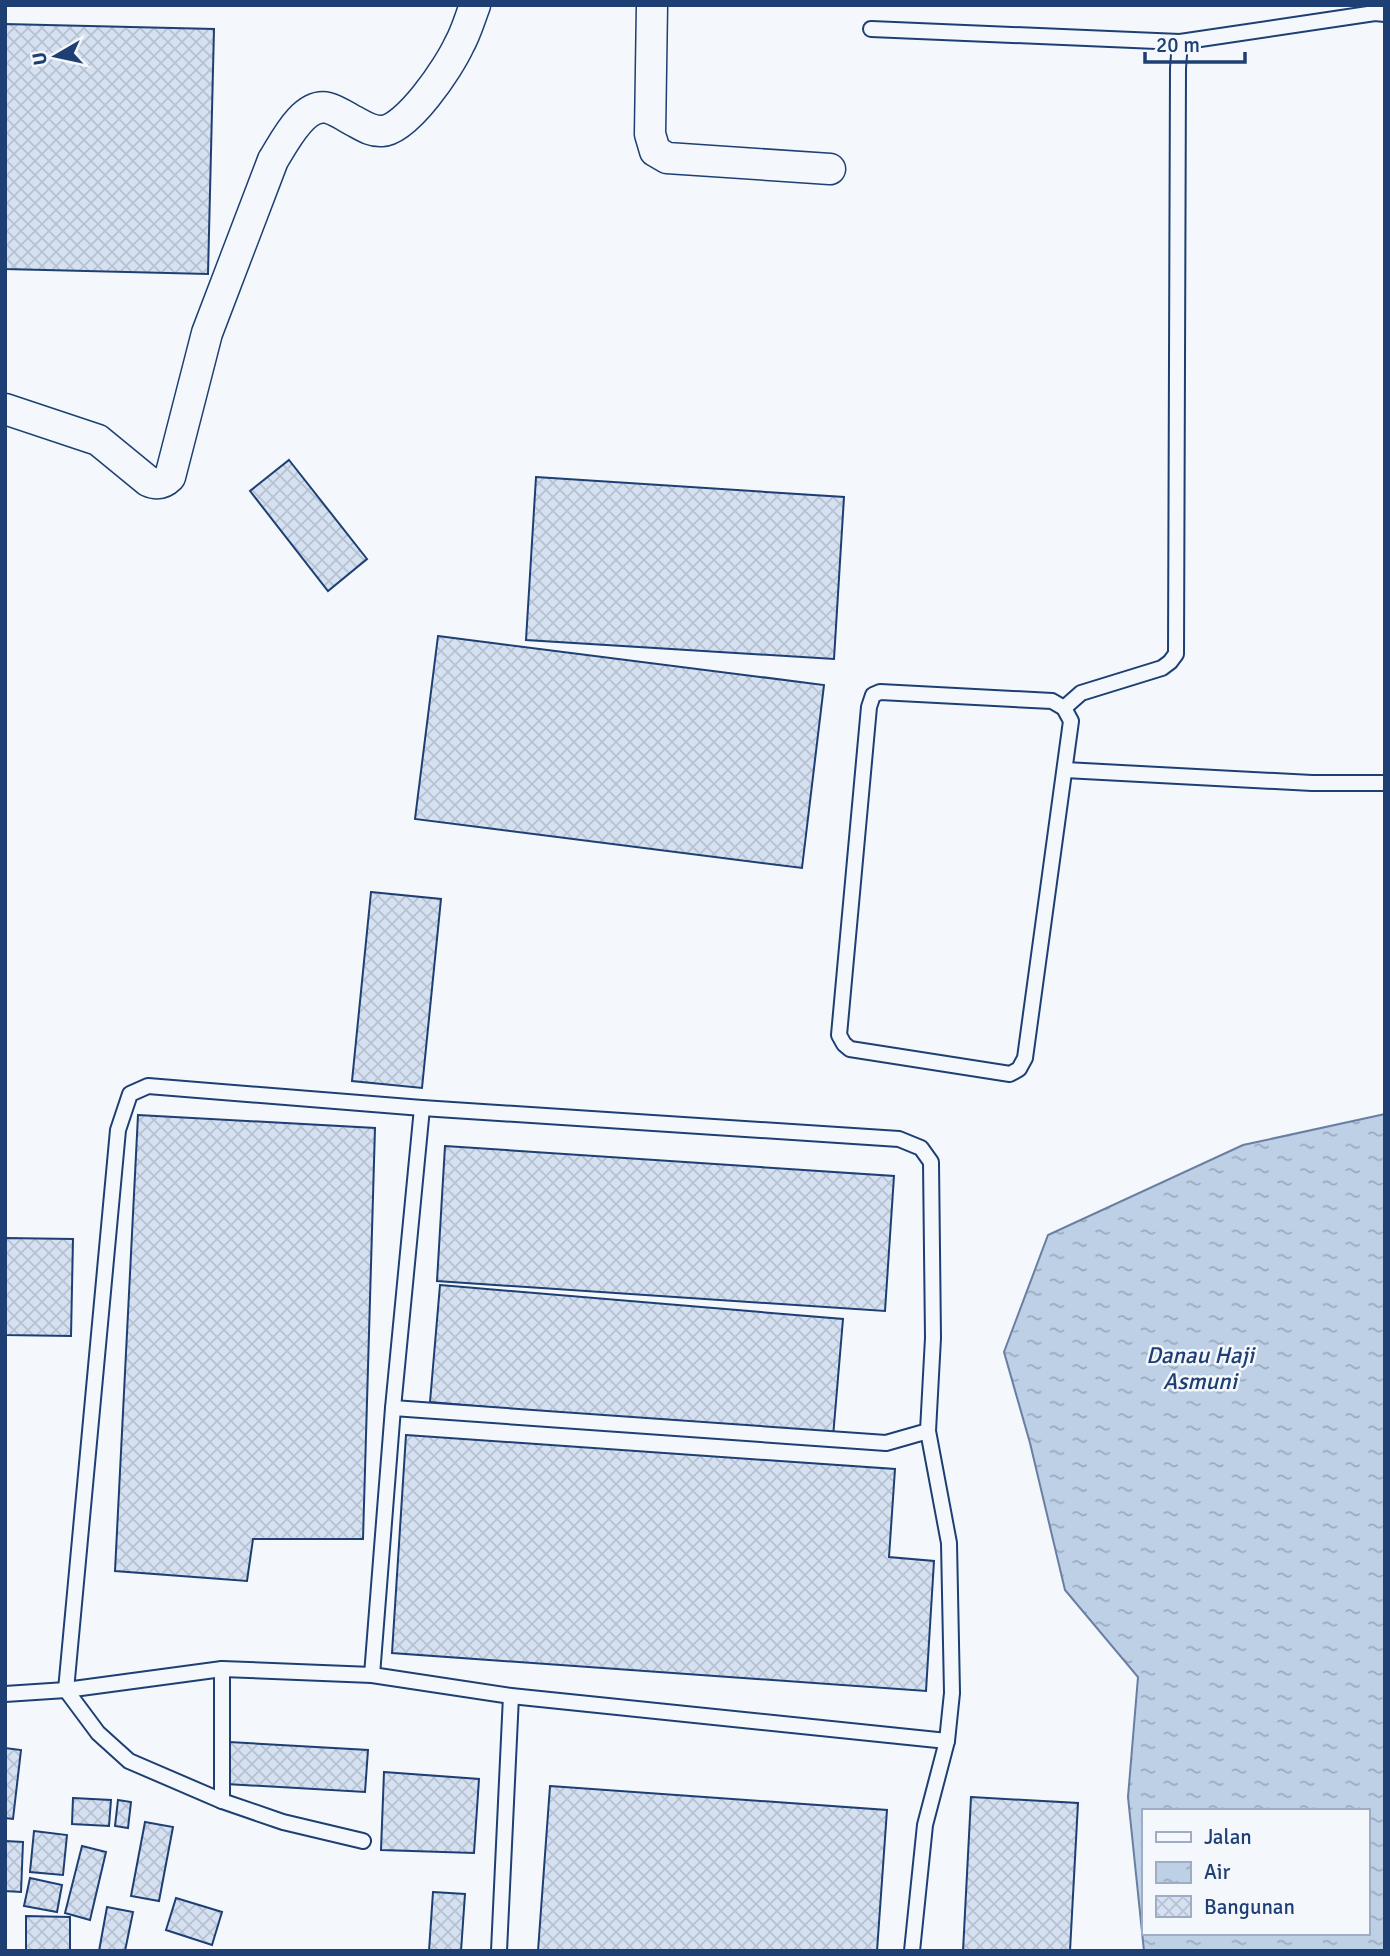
<svg xmlns="http://www.w3.org/2000/svg" width="1390" height="1956" viewBox="0 0 1390 1956" font-family="Signika,sans-serif">
<style>
.water{fill:url(#water-ripples);stroke:#687fa3;stroke-width:2;fill-rule:evenodd}
.building{fill:url(#building-cross-hatch);stroke:#1d3f73;stroke-width:2}
.lines{fill:none;stroke-linecap:round;stroke-linejoin:round}
.service-casing{stroke:#1d3f73;stroke-width:18}
.minor-casing{stroke:#1d3f73;stroke-width:33}
.service{stroke:#f4f7fb;stroke-width:14}
.minor{stroke:#f4f7fb;stroke-width:30}
.labels{text-anchor:middle;stroke-width:5;stroke-linejoin:round;paint-order:stroke}
.water-label{font-size:23px;font-style:italic;fill:#1d3f73;stroke:#f4f7fb}
</style>
<defs>
<pattern id="water-ripples" width="26" height="14" patternUnits="userSpaceOnUse" patternTransform="scale(1.75)"><rect width="26" height="14" fill="#bed0e5"/><path d="M2 4q2-2 4 0t4 0M15 11q2-2 4 0t4 0" fill="none" stroke="#9aaabe"/></pattern>
<pattern id="building-cross-hatch" width="8" height="8" patternUnits="userSpaceOnUse" patternTransform="scale(1.75)"><rect width="8" height="8" fill="#d5e0f0"/><path d="M0 0l8 8M0 8l8-8" fill="none" stroke="#b6c1d1"/></pattern>
</defs>
<rect width="100%" height="100%" fill="#f4f7fb"/>
<path class="water" d="M1385,1114V1951H1144L1128,1797L1138,1677L1065,1590L1030,1443L1004,1352L1048,1235L1243,1145ZM1143,1811H1367V1933H1143Z"/>
<g class="building">
<polygon points="5,24 214,29 208,274 5,269"/>
<polygon points="289,460 367,559 328,591 250,491"/>
<polygon points="536,477 844,497 834,659 526,640"/>
<polygon points="438,636 824,685 802,868 415,819"/>
<polygon points="371,892 441,899 422,1088 352,1081"/>
<polygon points="138,1115 375,1128 363,1539 253,1539 247,1581 115,1571"/>
<polygon points="445,1146 894,1176 885,1311 437,1281"/>
<polygon points="5,1238 73,1239 71,1336 5,1335"/>
<polygon points="440,1285 843,1319 833,1437 430,1402"/>
<polygon points="406,1435 895,1469 889,1557 934,1561 926,1691 392,1653"/>
<polygon points="229,1742 368,1750 365,1792 226,1784"/>
<polygon points="5,1748 21,1750 13,1819 5,1818"/>
<polygon points="384,1772 479,1779 474,1853 381,1850"/>
<polygon points="550,1786 887,1810 877,1951 538,1951"/>
<polygon points="971,1797 1078,1803 1070,1951 963,1951"/>
<polygon points="73,1798 111,1800 109,1826 72,1824"/>
<polygon points="118,1800 131,1802 128,1828 115,1826"/>
<polygon points="145,1822 173,1827 159,1901 131,1896"/>
<polygon points="34,1831 67,1835 63,1875 30,1872"/>
<polygon points="5,1841 23,1842 21,1892 5,1891"/>
<polygon points="82,1846 106,1852 90,1920 65,1913"/>
<polygon points="30,1878 62,1885 57,1912 24,1906"/>
<polygon points="433,1892 465,1894 461,1951 429,1951"/>
<polygon points="176,1898 222,1912 212,1945 166,1930"/>
<polygon points="107,1907 133,1912 125,1951 99,1951"/>
<polygon points="26,1916 70,1917 70,1951 26,1951"/>
</g>
<g class="lines">
<defs>
<g id="service">
<polyline points="871,29 1180,42"/>
<polygon points="880,692 1052,701 1064,708 1071,721 1025,1058 1019,1069 1010,1074 850,1049 844,1044 839,1035 869,707 873,695"/>
<polyline points="1064,708 1081,693 1162,668 1170,662 1176,654 1178,68 1180,42 1375,13 1385,14"/>
<polyline points="1065,770 1312,783 1385,783"/>
<polyline points="928,1431 949,1543 952,1693 947,1741"/>
<polyline points="222,1669 222,1801 283,1822 363,1841"/>
<polyline points="372,1675 393,1408 422,1108"/>
<polyline points="5,1694 66,1690 222,1669 372,1675 511,1696 947,1741 925,1825 912,1951"/>
<polyline points="222,1801 129,1761 98,1733 66,1690 118,1130 130,1094 148,1086 422,1108 899,1139 921,1148 931,1162 933,1338 928,1431 886,1443 393,1408"/>
<polyline points="499,1951 511,1696"/>
</g>
<g id="minor">
<polyline points="652,5 650,134 655,151 667,158 830,169"/>
<path d="M5,409L98,440L148,481C157,485 163,484 170,477L207,333L273,160C284,143 303,102 328,108C336,110 345,116 352,120C362,125 371,132 382,131C407,130 449,67 459,45C466,33 470,18 475,5"/>
</g>
</defs>
<use href="#service" class="service-casing"/>
<use href="#minor" class="minor-casing"/>
<use href="#service" class="service"/>
<use href="#minor" class="minor"/>
</g>
<g class="labels">
<g class="water-label">
<text x="1200" y="1363">Danau Haji<tspan x="1200" dy="26">Asmuni</tspan></text>
</g>
</g>
<rect width="1390" height="1956" fill="none" stroke="#1d3f73" stroke-width="14"/>
<rect x="1142" y="1809" width="228" height="126" fill="#f4f7fb" stroke="#9eadc5" stroke-width="2"/>
<rect x="1156" y="1832" width="35" height="10" fill="#f4f7fb" stroke="#9eadc5" stroke-width="2"/>
<text x="1204" y="1844" font-size="21" fill="#1d3f73">Jalan</text>
<rect x="1156" y="1862" width="35" height="21" fill="url(#water-ripples)" stroke="#9eadc5" stroke-width="2"/>
<text x="1204" y="1879" font-size="21" fill="#1d3f73">Air</text>
<rect x="1156" y="1896" width="35" height="21" fill="url(#building-cross-hatch)" stroke="#9eadc5" stroke-width="2"/>
<text x="1204" y="1914" font-size="21" fill="#1d3f73">Bangunan</text>
<g transform="translate(56 56) rotate(261)" stroke="#f4f7fb" stroke-width="5" paint-order="stroke">
<path d="M0-5L12 26L0 18L-12 26Z" fill="#1d3f73"/>
<text y="-10" font-size="19" font-weight="bold" text-anchor="middle" fill="#1d3f73">U</text>
</g>
<path d="M1145 52v10h100v-10" fill="none" stroke="#1d3f73" stroke-width="3.5"/>
<text x="1156" y="52" font-size="21" fill="#1d3f73" stroke="#f4f7fb" stroke-width="5" paint-order="stroke">20 m</text>
</svg>
